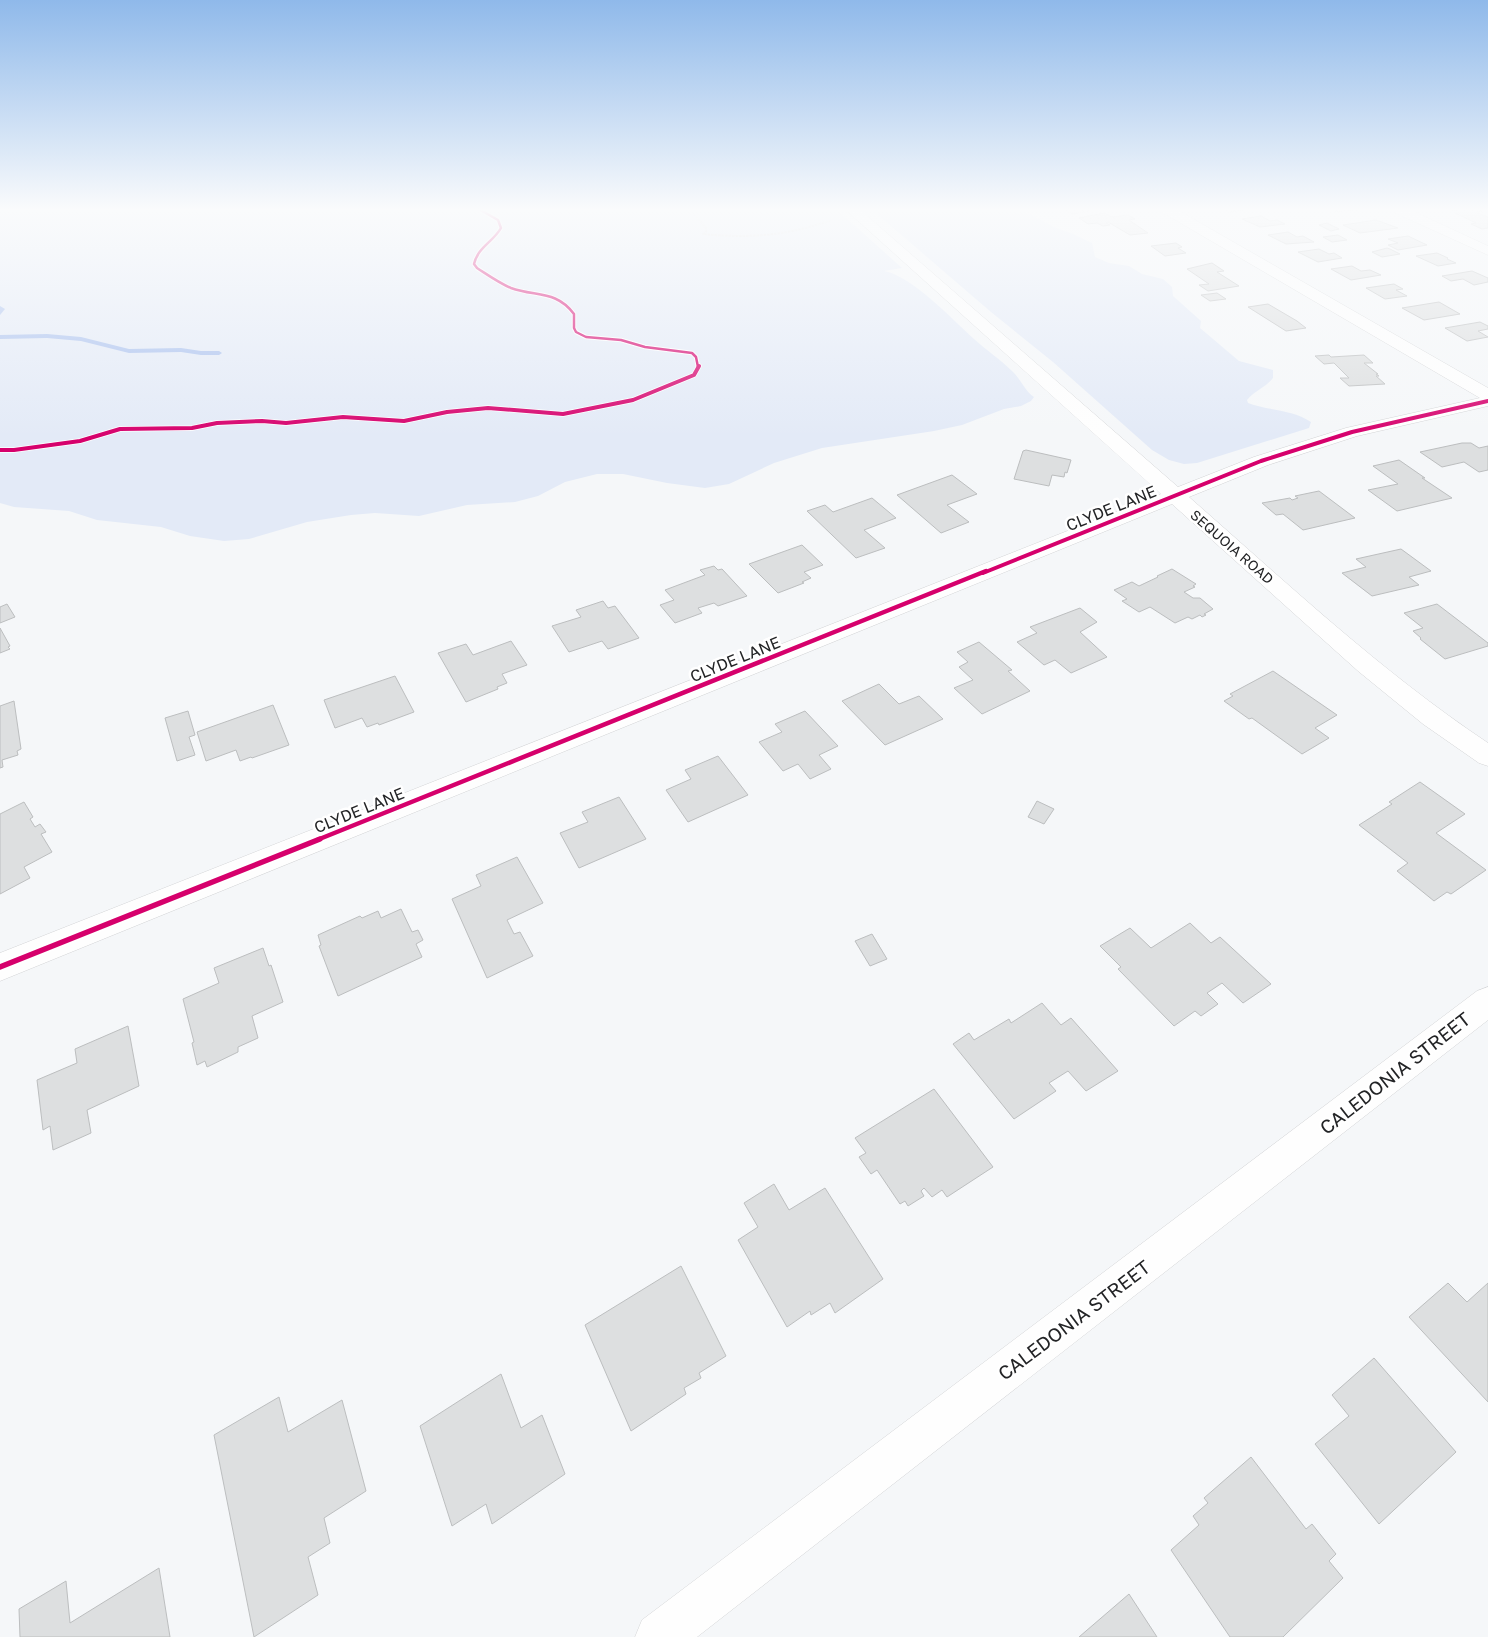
<svg xmlns="http://www.w3.org/2000/svg" width="1488" height="1637" viewBox="0 0 1488 1637" font-family="'Golos Text',sans-serif">
<style>
.green{fill:#e3eaf7}
.lines{fill:none;stroke-linecap:round;stroke-linejoin:round}
.stream{fill:#a9c0ee;fill-rule:evenodd}
.building{fill:#dddfe0;stroke:#bcbebf}
.street-casing{stroke:#d3d4d6;stroke-width:1}
.path{stroke:#dededf;stroke-width:2;stroke-dasharray:2.5 1;stroke-linecap:butt}
.street{fill:#fefefe;fill-rule:evenodd}
.cycleway-far3-casing{stroke:#fff;stroke-width:4.5}
.cycleway-far2-casing{stroke:#fff;stroke-width:5.5}
.cycleway-far1-casing{stroke:#fff;stroke-width:7}
.cycleway-casing{stroke:#fff;stroke-width:9}
.cycleway-far3{stroke:#d6006c;stroke-width:2.5}
.cycleway-far2{stroke:#d6006c;stroke-width:4}
.cycleway-far1{stroke:#d6006c;stroke-width:4.5}
.cycleway{stroke:#d6006c;stroke-width:5.5}
.labels{text-anchor:middle;stroke-width:5;stroke-linejoin:round;paint-order:stroke}
.far-street-label{font-size:14px;fill:#232426;stroke:#fff}
.street-label{font-size:16px;fill:#232426;stroke:#fff}
.near-street-label{font-size:19px;fill:#232426;stroke:#fff}
</style>
<rect width="100%" height="100%" fill="#f5f7f9"/>
<g class="green">
<path d="M0,208H835L902,268L884,271C912,276 952,319 974,339C986,350 1000,359 1012,371C1021,379 1025,391 1034,397L1031,401L1021,406L1004,409L962,425L934,431L822,448L774,463L729,484L705,488L667,483L623,474H597L565,482L538,496L515,502L467,505L419,516L375,513L351,515L307,522L249,539L224,541L190,536L161,527L97,520L69,511L14,507L0,503Z"/>
<path d="M870,208H1018L1056,228L1073,234L1092,243L1095,257L1109,263L1129,266L1142,274L1163,279L1172,287L1173,296L1201,321L1200,328L1239,361L1273,370V378C1265,388 1255,390 1247,400L1248,403C1269,411 1292,409 1311,422L1309,428L1197,463L1184,464L1169,460L1152,450L1053,362L991,312Z"/>
</g>
<g class="lines">
<g class="stream">
<polygon points="0,306 5,309 0,315"/>
<polygon points="47,334 81,337 129,349 181,348 201,351 219,351 222,353 219,355 201,355 181,352 129,353 81,341 47,338 0,339 0,335"/>
</g>
</g>
<g class="building">
<polygon points="1063,208 1090,208 1085,209 1090,211 1072,214"/>
<polygon points="1223,208 1247,208 1250,209 1230,212"/>
<polygon points="1327,208 1355,208 1358,210 1333,212"/>
<polygon points="1452,208 1475,208 1482,211 1476,212 1488,217 1488,228 1482,229 1471,224 1476,223 1451,211 1456,210"/>
<polygon points="1104,213 1112,217 1128,215 1135,219 1129,220 1148,233 1130,235 1108,222 1106,223 1110,225 1103,226 1097,223 1088,224 1079,218"/>
<polygon points="1261,216 1270,221 1277,220 1285,224 1260,227 1242,219"/>
<polygon points="1376,220 1398,228 1360,233 1343,225"/>
<polygon points="1327,223 1339,229 1331,231 1319,225"/>
<polygon points="1288,232 1297,237 1303,236 1314,242 1286,244 1268,235"/>
<polygon points="1338,235 1347,240 1332,242 1323,237"/>
<polygon points="1408,236 1427,245 1398,250 1388,245 1398,243 1388,239"/>
<polygon points="1176,243 1182,247 1178,248 1186,253 1165,256 1151,246"/>
<polygon points="1387,248 1390,249 1400,254 1382,257 1372,252"/>
<polygon points="1319,249 1329,254 1334,253 1342,258 1318,262 1298,252"/>
<polygon points="1437,253 1448,258 1447,259 1456,263 1438,266 1416,256"/>
<polygon points="1212,263 1224,271 1217,272 1239,286 1208,291 1199,285 1209,284 1187,269"/>
<polygon points="1352,266 1361,271 1370,270 1381,275 1351,280 1331,269"/>
<polygon points="1472,271 1488,278 1488,282 1474,285 1463,279 1451,281 1442,276"/>
<polygon points="1394,284 1403,289 1396,290 1407,296 1385,299 1366,288"/>
<polygon points="1217,293 1226,299 1210,301 1201,295"/>
<polygon points="1439,302 1460,314 1424,320 1402,308"/>
<polygon points="1268,304 1297,321 1306,328 1286,331 1248,307"/>
<polygon points="1480,322 1488,326 1488,329 1478,331 1488,337 1467,341 1445,328"/>
<polygon points="1329,355 1331,357 1364,355 1373,363 1364,363 1378,374 1376,374 1379,376 1376,376 1385,384 1349,386 1340,378 1349,378 1334,363 1324,364 1315,356"/>
<polygon points="1462,443 1471,443 1479,448 1488,446 1488,470 1479,472 1464,462 1442,467 1420,452"/>
<polygon points="1026,450 1071,460 1067,473 1065,472 1064,477 1052,475 1049,486 1014,479 1023,451"/>
<polygon points="1399,460 1425,478 1422,478 1452,498 1397,511 1368,490 1398,484 1373,466"/>
<polygon points="952,475 977,494 947,505 969,522 941,533 897,495"/>
<polygon points="1319,491 1355,518 1303,530 1283,514 1276,515 1262,503 1290,498 1292,500 1298,498 1295,496"/>
<polygon points="872,498 896,518 864,530 885,548 856,558 807,511 825,505 833,512"/>
<polygon points="802,545 823,565 804,572 811,578 802,582 804,583 778,593 749,564"/>
<polygon points="1401,549 1431,571 1409,577 1419,585 1372,596 1342,573 1366,567 1356,559"/>
<polygon points="714,566 718,570 722,569 747,596 718,606 714,603 698,608 702,613 675,623 660,605 674,600 665,590 705,575 700,570"/>
<polygon points="1172,569 1196,584 1193,586 1195,587 1184,592 1193,598 1200,598 1213,609 1204,614 1206,615 1202,617 1200,615 1192,619 1188,617 1175,623 1150,607 1139,612 1122,601 1127,599 1114,590 1132,582 1139,586 1158,577 1157,576"/>
<polygon points="603,601 608,608 615,606 639,638 608,649 602,641 569,652 552,626 581,617 576,610"/>
<polygon points="7,604 15,617 0,623 0,607"/>
<polygon points="1437,604 1488,643 1488,646 1445,659 1420,639 1421,638 1413,631 1423,628 1404,613"/>
<polygon points="1080,608 1097,622 1080,632 1107,657 1071,673 1055,660 1044,665 1017,642 1037,633 1030,627"/>
<polygon points="0,628 10,646 8,647 10,649 0,653"/>
<polygon points="511,641 527,665 502,674 507,683 497,687 498,689 466,702 438,653 466,644 473,655"/>
<polygon points="979,642 1012,670 1008,671 1030,691 982,714 954,688 973,680 959,667 968,662 957,652"/>
<polygon points="1273,671 1337,715 1315,728 1329,738 1302,754 1252,718 1249,719 1224,701 1233,696 1230,694"/>
<polygon points="395,676 414,712 379,725 378,723 367,727 362,718 335,728 324,700"/>
<polygon points="879,684 899,704 919,696 943,719 885,745 842,701"/>
<polygon points="14,701 21,749 17,751 18,755 2,760 3,767 0,768 0,706"/>
<polygon points="273,705 289,745 252,758 251,757 240,761 236,750 206,761 197,732"/>
<polygon points="188,711 195,735 189,737 195,755 177,761 165,718"/>
<polygon points="805,711 838,746 819,755 831,769 810,779 798,764 783,771 759,742 782,732 775,724"/>
<polygon points="718,756 748,795 688,822 666,790 691,779 685,770"/>
<polygon points="1420,782 1465,814 1436,833 1486,870 1451,894 1447,892 1434,901 1397,871 1408,863 1359,825 1392,804 1389,802"/>
<polygon points="619,797 646,839 579,868 560,833 588,822 582,812"/>
<polygon points="1037,801 1054,809 1044,824 1028,817"/>
<polygon points="24,802 33,817 30,819 35,827 40,824 46,832 41,834 52,852 24,867 30,878 0,894 0,814"/>
<polygon points="517,857 543,903 507,920 514,934 520,932 533,956 487,978 452,899 481,886 476,875"/>
<polygon points="401,909 412,932 418,930 423,940 416,944 422,957 338,996 319,946 321,945 318,935 360,916 362,918 378,911 381,918"/>
<polygon points="1190,923 1211,943 1220,937 1271,984 1243,1003 1222,983 1207,993 1218,1004 1201,1016 1195,1011 1174,1026 1118,969 1121,967 1100,946 1130,928 1151,948"/>
<polygon points="872,934 887,959 870,966 855,941"/>
<polygon points="263,948 269,966 271,965 283,1002 252,1016 258,1038 238,1047 238,1052 207,1067 205,1061 197,1065 192,1043 194,1042 183,999 219,983 214,968"/>
<polygon points="1042,1003 1061,1025 1071,1018 1118,1071 1086,1091 1068,1071 1049,1083 1056,1091 1014,1119 953,1044 969,1033 974,1040 1009,1019 1011,1023"/>
<polygon points="128,1026 139,1086 87,1110 91,1133 53,1150 50,1126 43,1130 37,1080 77,1063 75,1049"/>
<polygon points="934,1089 993,1167 947,1197 942,1190 932,1197 924,1188 921,1191 924,1196 908,1206 905,1201 900,1204 877,1170 871,1174 859,1157 866,1153 855,1138"/>
<polygon points="774,1184 789,1210 825,1188 883,1279 835,1313 830,1303 811,1315 810,1311 787,1327 738,1240 758,1227 744,1203"/>
<polygon points="681,1266 726,1356 699,1373 701,1378 684,1388 686,1394 631,1431 585,1325"/>
<polygon points="1448,1283 1467,1302 1488,1283 1488,1402 1409,1317"/>
<polygon points="1374,1358 1456,1452 1379,1524 1315,1444 1349,1416 1332,1395"/>
<polygon points="501,1374 521,1428 542,1415 565,1474 492,1524 486,1504 452,1526 420,1426"/>
<polygon points="279,1397 288,1432 342,1400 366,1491 324,1518 330,1543 308,1557 318,1595 254,1637 214,1435"/>
<polygon points="1251,1457 1306,1529 1312,1524 1336,1554 1329,1561 1343,1578 1283,1637 1230,1637 1171,1550 1199,1525 1193,1516 1208,1503 1204,1498"/>
<polygon points="159,1568 170,1637 20,1637 19,1609 66,1581 70,1623"/>
<polygon points="1129,1594 1157,1637 1079,1637"/>
</g>
<g class="lines">
<defs>
<g id="street">
<path d="M844,208H858L1178,487L1254,457L1346,428L1480,398L1160,211L1159,208H1174L1488,388V406L1357,436L1268,465L1189,497C1286,582 1380,671 1488,743V766L1479,763L1423,724L1358,671L1172,504L0,981V953L1161,494Z"/>
<polygon points="1390,208 1406,208 1488,246 1488,255 1391,211"/>
<polygon points="1488,987 1488,1020 697,1637 635,1637 642,1620 1477,991"/>
</g>
</defs>
<use href="#street" class="street-casing"/>
<path class="path" d="M689,208L706,228V232L703,234C733,237 763,237 792,231C805,229 817,224 830,221"/>
<use href="#street" class="street"/>
<defs>
<path id="cycleway-far3" d="M477,208L498,220L501,228C493,242 478,247 474,264L477,268C488,275 499,283 511,288C536,297 556,290 574,314V328L576,332L586,337L621,340L645,347L692,353L696,357L698,367"/>
<g id="cycleway-far2">
<polyline points="0,450 14,450 80,441 120,429 192,428 217,423 262,421 286,423 343,417 404,421 447,412 488,408 563,414 633,400 694,375 699,366"/>
<polyline points="983,573 1261,461 1352,432 1488,401"/>
</g>
<polyline id="cycleway-far1" points="317,840 986,571"/>
<polyline id="cycleway" points="0,967 320,839"/>
</defs>
<use href="#cycleway-far3" class="cycleway-far3-casing"/>
<use href="#cycleway-far2" class="cycleway-far2-casing"/>
<use href="#cycleway-far1" class="cycleway-far1-casing"/>
<use href="#cycleway" class="cycleway-casing"/>
<use href="#cycleway-far3" class="cycleway-far3"/>
<use href="#cycleway-far2" class="cycleway-far2"/>
<use href="#cycleway-far1" class="cycleway-far1"/>
<use href="#cycleway" class="cycleway"/>
</g>
<linearGradient id="sky" x2="0" y2="1"><stop stop-color="#8fb9ea"/><stop offset="0.48" stop-color="#fafbfc"/><stop offset="1" stop-color="#fafbfc" stop-opacity="0"/></linearGradient>
<rect width="1488" height="437" fill="url(#sky)"/>
<g class="labels">
<g class="far-street-label">
<text transform="translate(1232 547) rotate(41)" y="5">SEQUOIA ROAD</text>
</g>
<g class="street-label">
<text transform="translate(1111 508) rotate(-22)" y="6">CLYDE LANE</text>
<text transform="translate(735 659) rotate(-22)" y="6">CLYDE LANE</text>
<text transform="translate(359 810) rotate(-22)" y="6">CLYDE LANE</text>
</g>
<g class="near-street-label">
<text transform="translate(1395 1073) rotate(-38)" y="7">CALEDONIA STREET</text>
<text transform="translate(1074 1320) rotate(-37)" y="7">CALEDONIA STREET</text>
</g>
</g>
</svg>
